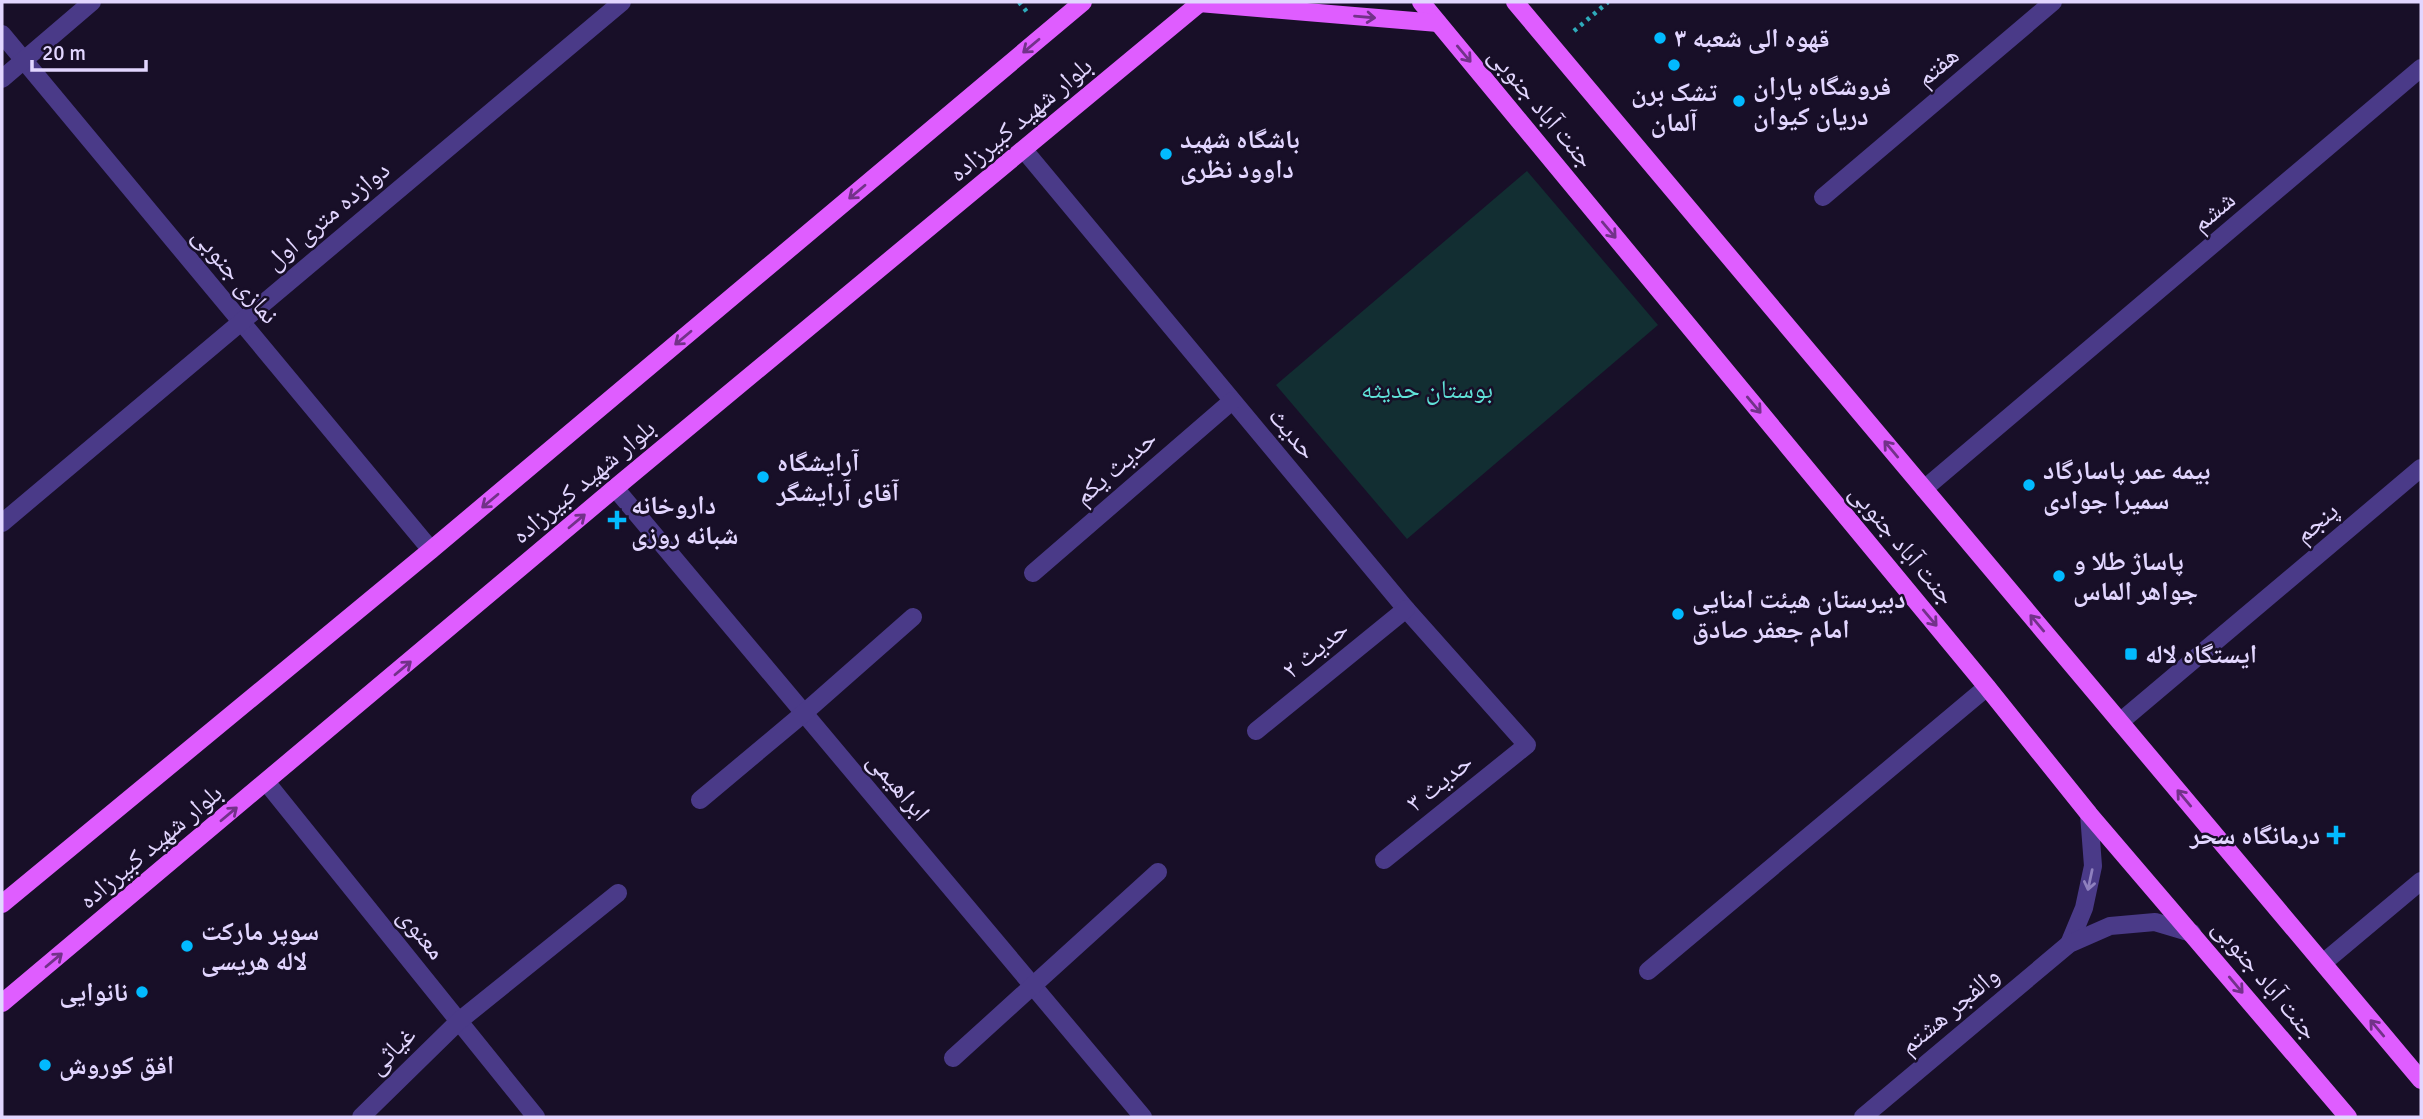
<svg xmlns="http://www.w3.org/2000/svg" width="2423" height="1119" viewBox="0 0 2423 1119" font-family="Signika,'Noto Naskh Arabic',sans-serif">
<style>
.green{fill:#122e32}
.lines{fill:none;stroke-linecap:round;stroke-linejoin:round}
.path{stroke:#2eabbb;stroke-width:4.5;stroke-dasharray:3.5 5;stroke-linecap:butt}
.minor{stroke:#4a3a88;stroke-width:18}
.major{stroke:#df5dff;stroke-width:18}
.oneway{stroke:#723289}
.oneway2{stroke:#8e80be}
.poi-dot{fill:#02baff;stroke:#180f28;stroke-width:2.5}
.labels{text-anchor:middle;stroke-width:5;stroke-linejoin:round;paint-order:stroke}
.poi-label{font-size:26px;font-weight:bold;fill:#e2d6ff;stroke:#180f28;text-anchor:start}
.street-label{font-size:26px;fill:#e2d6ff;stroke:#180f28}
.park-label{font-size:26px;fill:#60e2d8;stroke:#180f28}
</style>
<rect width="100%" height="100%" fill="#180f28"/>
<polygon class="green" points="1527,171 1658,325 1407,539 1276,385"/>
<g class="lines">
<g class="path">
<polyline points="1019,2 1027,12"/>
<polyline points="1574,31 1608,2"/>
</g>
<g class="minor">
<polyline points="2,34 431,550"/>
<polyline points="2,79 92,2"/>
<polyline points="1024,150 1406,609 1527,745 1384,860"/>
<polyline points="1823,197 2053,2"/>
<polyline points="615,488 1143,1117"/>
<polyline points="1924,489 2421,68"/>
<polyline points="2,523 622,2"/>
<polyline points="1033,573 1232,401"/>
<polyline points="2120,722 2421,468"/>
<polyline points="1256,731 1406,609"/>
<polyline points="267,783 536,1117"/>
<polyline points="700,800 804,713 913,617"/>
<polyline points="2069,944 2084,908 2093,866 2089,814"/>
<polyline points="2323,963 2421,881"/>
<polyline points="1648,971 1987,687"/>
<polyline points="953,1058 1158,872"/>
<polyline points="361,1117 459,1021 618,893"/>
<polyline points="1863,1117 2069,944 2110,926 2155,922 2192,933"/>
</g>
<g class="major">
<polyline points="1421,2 1987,687 2089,814 2348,1117"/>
<polyline points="1515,2 2421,1080"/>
<polyline points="1199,3 1438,23"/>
<polyline points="2,904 431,550 1083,2"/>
<polyline points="2,1003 615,488 1201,2"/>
</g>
</g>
<defs><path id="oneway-shaft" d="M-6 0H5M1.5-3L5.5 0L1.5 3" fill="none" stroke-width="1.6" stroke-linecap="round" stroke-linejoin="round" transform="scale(1.75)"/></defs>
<g class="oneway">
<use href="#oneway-shaft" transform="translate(1365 17) rotate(5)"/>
<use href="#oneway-shaft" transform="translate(1031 46) rotate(140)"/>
<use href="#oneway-shaft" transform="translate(1464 54) rotate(50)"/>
<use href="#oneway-shaft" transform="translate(857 192) rotate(140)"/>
<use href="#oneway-shaft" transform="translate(1609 230) rotate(50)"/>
<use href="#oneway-shaft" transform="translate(683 338) rotate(140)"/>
<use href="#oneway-shaft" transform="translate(1754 405) rotate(50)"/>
<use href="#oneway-shaft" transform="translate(1891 449) rotate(-130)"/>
<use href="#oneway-shaft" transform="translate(490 501) rotate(140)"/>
<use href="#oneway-shaft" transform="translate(577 521) rotate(-40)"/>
<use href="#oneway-shaft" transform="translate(1930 618) rotate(50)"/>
<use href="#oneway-shaft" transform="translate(2037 623) rotate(-130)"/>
<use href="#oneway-shaft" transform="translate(403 668) rotate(-40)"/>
<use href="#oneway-shaft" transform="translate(2184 798) rotate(-130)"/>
<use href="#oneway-shaft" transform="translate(229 814) rotate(-40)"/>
<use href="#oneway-shaft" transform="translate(54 960) rotate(-40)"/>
<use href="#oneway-shaft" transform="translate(2236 985) rotate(50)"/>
<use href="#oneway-shaft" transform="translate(2377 1028) rotate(-130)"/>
</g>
<use class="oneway2" href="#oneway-shaft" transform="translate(2090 880) rotate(102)"/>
<g class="poi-dot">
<circle cx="1660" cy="38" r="7"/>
<circle cx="1674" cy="65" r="7"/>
<circle cx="1739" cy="101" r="7"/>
<circle cx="1166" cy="154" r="7"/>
<circle cx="763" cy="477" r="7"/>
<circle cx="2029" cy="485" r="7"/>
<path d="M613.5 509.5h7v7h7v7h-7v7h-7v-7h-7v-7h7z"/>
<circle cx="2059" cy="576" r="7"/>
<circle cx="1678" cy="614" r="7"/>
<rect x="2124" y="647" width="14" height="14" rx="3.5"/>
<path d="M2332.5 824.5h7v7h7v7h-7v7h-7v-7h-7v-7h7z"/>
<circle cx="187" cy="946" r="7"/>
<circle cx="142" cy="992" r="7"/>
<circle cx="45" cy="1065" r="7"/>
</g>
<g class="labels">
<g class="poi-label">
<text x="1674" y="47">قهوه الی شعبه ۳</text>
<text x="1753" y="95">فروشگاه یاران<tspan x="1753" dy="30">دریان کیوان</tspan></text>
<text x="1674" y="101" text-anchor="middle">تشک برن<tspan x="1674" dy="30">آلمان</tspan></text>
<text x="1180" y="148">باشگاه شهید<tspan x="1180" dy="30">داوود نظری</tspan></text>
<text x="777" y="471">آرایشگاه<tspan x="777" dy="30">آقای آرایشگر</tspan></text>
<text x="2043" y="479">بیمه عمر پاسارگاد<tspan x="2043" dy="30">سمیرا جوادی</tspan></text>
<text x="631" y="514">داروخانه<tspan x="631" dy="30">شبانه روزی</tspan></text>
<text x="2073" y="570">پاساژ طلا و<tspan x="2073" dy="30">جواهر الماس</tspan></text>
<text x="1692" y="608">دبیرستان هیئت امنایی<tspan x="1692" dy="30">امام جعفر صادق</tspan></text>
<text x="2145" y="663">ایستگاه لاله</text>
<text x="2320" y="844" text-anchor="end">درمانگاه سحر</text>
<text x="201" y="940">سوپر مارکت<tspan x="201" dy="30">لاله هریسی</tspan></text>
<text x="128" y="1001" text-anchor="end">نانوایی</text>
<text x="59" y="1074">افق کوروش</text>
</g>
<g class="street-label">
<text transform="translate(1937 66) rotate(-40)" y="9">هفتم</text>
<text transform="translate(1542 107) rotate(50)" y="9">جنت آباد جنوبی</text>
<text transform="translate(1020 119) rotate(-40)" y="9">بلوار شهید کبیرزاده</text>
<text transform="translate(2213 211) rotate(-40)" y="9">ششم</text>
<text transform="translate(327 215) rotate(-40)" y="9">دوازده متری اول</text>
<text transform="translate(236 275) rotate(50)" y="9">نمازی جنوبی</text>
<text transform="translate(1293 433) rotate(50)" y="9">حدیث</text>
<text transform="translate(1115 467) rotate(-41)" y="9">حدیث یکم</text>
<text transform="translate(583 481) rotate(-40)" y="9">بلوار شهید کبیرزاده</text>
<text transform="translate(2316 522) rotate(-40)" y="9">پنجم</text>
<text transform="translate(1903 544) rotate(50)" y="9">جنت آباد جنوبی</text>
<text transform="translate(1315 649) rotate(-39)" y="9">حدیث ۲</text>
<text transform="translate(1439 782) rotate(-39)" y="9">حدیث ۳</text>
<text transform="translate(899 786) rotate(50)" y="9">ابراهیمی</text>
<text transform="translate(150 846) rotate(-40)" y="9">بلوار شهید کبیرزاده</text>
<text transform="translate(422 933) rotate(51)" y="9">معنوی</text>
<text transform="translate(2266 979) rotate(50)" y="9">جنت آباد جنوبی</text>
<text transform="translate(1949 1010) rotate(-40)" y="9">والفجر هشتم</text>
<text transform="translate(391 1050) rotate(-45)" y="9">غیاثی</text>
</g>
<g class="park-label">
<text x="1427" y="398">بوستان حدیثه</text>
</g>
</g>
<rect width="2423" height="1119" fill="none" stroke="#e2d6ff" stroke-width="7"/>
<path d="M32 60v10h114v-10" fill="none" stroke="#e2d6ff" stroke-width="3.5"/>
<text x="42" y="60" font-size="21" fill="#e2d6ff" stroke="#180f28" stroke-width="5" paint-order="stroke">20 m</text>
</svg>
